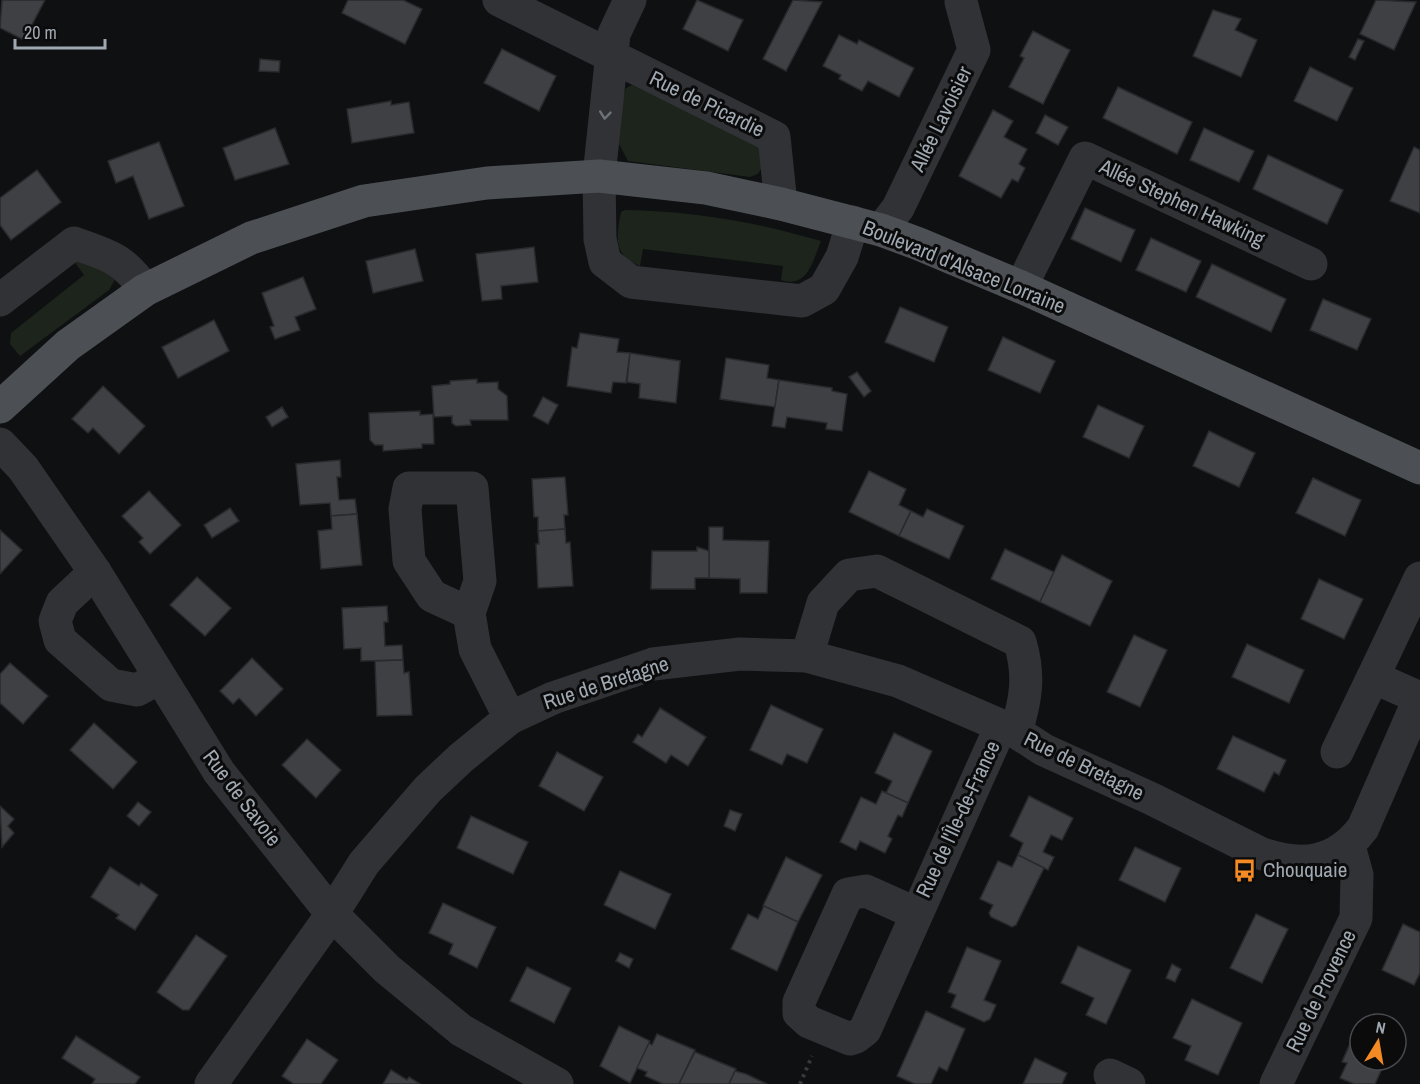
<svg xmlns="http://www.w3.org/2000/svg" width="1420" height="1084" viewBox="0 0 1420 1084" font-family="'Archivo Narrow',sans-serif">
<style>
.green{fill:#1c241c}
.building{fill:#3e4044;stroke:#292a2d;stroke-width:1.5}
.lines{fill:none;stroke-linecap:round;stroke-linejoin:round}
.path{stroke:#36393d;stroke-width:4;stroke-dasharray:3 4.5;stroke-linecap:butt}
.minor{stroke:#303236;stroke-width:33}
.major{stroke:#4c5055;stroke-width:33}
.oneway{stroke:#6e737a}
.labels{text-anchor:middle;stroke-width:6;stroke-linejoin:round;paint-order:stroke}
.street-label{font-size:21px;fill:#a0a9b2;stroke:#0b0b0c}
.poi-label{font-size:21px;fill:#a0a9b2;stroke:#0b0b0c;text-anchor:start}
</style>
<rect width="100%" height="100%" fill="#0f1011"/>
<g class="green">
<polygon points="632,85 760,145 763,165 758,174 750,177 628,161 619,144 623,96 626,88"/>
<path d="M625,210C691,211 757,222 821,241C813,260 808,289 781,280L783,266L643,249L640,266C613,255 616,238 621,212Z"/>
<polygon points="71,257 117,276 109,290 20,356 10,344 11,333 84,275"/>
</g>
<g class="building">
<polygon points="2,0 45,0 24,40 0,28"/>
<polygon points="348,0 403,0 422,9 405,44 342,13"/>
<polygon points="697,0 743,20 728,51 683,29"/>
<polygon points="793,0 822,2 786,71 763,59"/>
<polygon points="1376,0 1416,2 1394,50 1360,34"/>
<polygon points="1213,10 1241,19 1235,30 1257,40 1241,77 1193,56"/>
<polygon points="1033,31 1070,50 1043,104 1009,87 1024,58 1020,56"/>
<polygon points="839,35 857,44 859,40 914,68 899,97 868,81 862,91 839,79 841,75 823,66"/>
<polygon points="1358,39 1364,41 1355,60 1349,57"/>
<polygon points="502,49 556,76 539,111 484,83"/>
<polygon points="260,59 280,61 279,72 259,71"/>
<polygon points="1310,67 1353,88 1337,121 1294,101"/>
<polygon points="1118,87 1192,122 1177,154 1103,118"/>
<polygon points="391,101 391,105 409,102 414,133 352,143 347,109"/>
<polygon points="993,110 1013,121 1004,137 1027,149 1019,164 1025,168 1018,182 1012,179 1001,198 959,176"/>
<polygon points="1045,115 1068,127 1058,145 1036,133"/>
<polygon points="275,128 289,164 235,180 223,148"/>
<polygon points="1204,128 1254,151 1239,182 1190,160"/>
<polygon points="159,142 184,206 149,219 133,176 116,183 108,161"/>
<polygon points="1414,147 1420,150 1420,213 1390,201"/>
<polygon points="1268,155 1343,190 1327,224 1253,189"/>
<polygon points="37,170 61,202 11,240 0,225 0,198"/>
<polygon points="1085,208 1135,230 1121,262 1071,239"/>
<polygon points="1151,238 1201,261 1186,292 1136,270"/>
<polygon points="534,247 538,282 501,286 502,299 482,301 476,254"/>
<polygon points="415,249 423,281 373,293 366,261"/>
<polygon points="1212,264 1286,299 1271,332 1196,297"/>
<polygon points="303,277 316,309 295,317 300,330 275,339 270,327 274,326 262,293"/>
<polygon points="1323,299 1371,319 1357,350 1310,330"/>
<polygon points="900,307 948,327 934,362 885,342"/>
<polygon points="214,320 229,351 178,378 162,347"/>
<polygon points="580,333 619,339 617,352 630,353 626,383 613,382 611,393 567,386 572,347 577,348"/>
<polygon points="1003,337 1055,361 1040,393 988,370"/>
<polygon points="630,353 680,361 676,403 639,398 640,384 627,382"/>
<polygon points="726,358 769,365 767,378 779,380 775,407 720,399"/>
<polygon points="857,372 871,391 864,397 849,377"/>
<polygon points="477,379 477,383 498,382 498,389 507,396 508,420 470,420 471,425 456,426 452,423 452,416 434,417 432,386 450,384 450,381"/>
<polygon points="779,380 832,388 832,391 847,394 842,431 826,429 827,423 787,417 785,428 772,426"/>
<polygon points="103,386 145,426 119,454 93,428 88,433 72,419"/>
<polygon points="543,397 558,405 548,424 533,416"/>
<polygon points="1098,405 1144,426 1129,458 1083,437"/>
<polygon points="282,407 288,417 272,427 266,417"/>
<polygon points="420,411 420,415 433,414 434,444 422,444 422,448 383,451 383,445 375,445 370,440 369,413"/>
<polygon points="1209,431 1255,453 1239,487 1193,466"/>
<polygon points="340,460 341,477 337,477 339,500 355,499 357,514 331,516 330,503 300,505 296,464"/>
<polygon points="869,471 906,489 899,505 911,511 899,536 849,512"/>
<polygon points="565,477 568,515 564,515 565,529 538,531 538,517 534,517 532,479"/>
<polygon points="1313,478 1361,500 1345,536 1296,513"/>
<polygon points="149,491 181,525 150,554 139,542 143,538 122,516"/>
<polygon points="230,508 239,521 212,538 204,525"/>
<polygon points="927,509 964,526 949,559 899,536 911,511 923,517"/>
<polygon points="357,514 362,565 321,569 318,531 332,529 331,516"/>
<polygon points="709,527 723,527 723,540 769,541 767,593 740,593 740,579 709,578"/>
<polygon points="565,529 566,543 570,542 573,586 538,588 536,544 539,544 538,531"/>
<polygon points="0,530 22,550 0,574"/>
<polygon points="697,547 709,551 709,578 695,578 695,589 651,589 652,551 697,551"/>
<polygon points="1005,549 1054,572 1040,602 991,579"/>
<polygon points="1062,555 1112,581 1090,626 1040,602"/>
<polygon points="197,577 231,608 205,636 170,605"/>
<polygon points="1319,579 1363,599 1344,639 1301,619"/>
<polygon points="387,606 388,622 384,622 385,646 402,645 403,660 361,661 361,648 344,649 342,608"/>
<polygon points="1134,635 1167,650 1140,707 1107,692"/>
<polygon points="1247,644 1304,670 1289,703 1232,677"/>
<polygon points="252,658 283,689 256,716 239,698 233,704 220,691"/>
<polygon points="403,660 404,673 409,672 412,715 377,716 375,661"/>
<polygon points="10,663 48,696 23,724 0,703 0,674"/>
<polygon points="771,705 823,729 807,763 787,754 782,765 750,750"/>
<polygon points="660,708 706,737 688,766 671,755 666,763 633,742 638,734 642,737"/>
<polygon points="94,723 137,762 113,789 70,750"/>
<polygon points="894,733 932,751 908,803 886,793 892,781 875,773"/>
<polygon points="1233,736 1286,760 1279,775 1274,772 1264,792 1217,769"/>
<polygon points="307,739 341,770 316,798 282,765"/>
<polygon points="557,752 603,777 584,811 539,786"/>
<polygon points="882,791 908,803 902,817 898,815 888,836 892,839 885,853 860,841 856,850 840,842 861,797 876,804"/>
<polygon points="1029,796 1073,818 1062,840 1051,835 1043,852 1054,857 1048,870 1018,855 1023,843 1010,836"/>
<polygon points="138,802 151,812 139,826 127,816"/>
<polygon points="0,806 14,819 8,826 14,833 2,847"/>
<polygon points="730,810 742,814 735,831 724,826"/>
<polygon points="471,816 528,842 513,874 457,848"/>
<polygon points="1135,847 1181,868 1165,902 1119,880"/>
<polygon points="1018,855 1044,868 1016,925 1012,927 991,917 989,913 993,905 980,899 998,861 1012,867"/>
<polygon points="786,857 822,875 798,922 763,906"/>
<polygon points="110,867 139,886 141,883 158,895 135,930 116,918 119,915 91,897"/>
<polygon points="620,871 671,894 655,929 604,905"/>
<polygon points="443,903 496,927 477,968 449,954 453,944 429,933"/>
<polygon points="764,906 798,922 777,971 731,949 748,914 758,919"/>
<polygon points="1256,914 1288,929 1262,983 1230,968"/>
<polygon points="1403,924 1420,932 1420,973 1414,985 1382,970"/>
<polygon points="196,935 227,956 189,1010 183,1010 157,992"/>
<polygon points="1078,946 1131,970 1106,1024 1086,1015 1094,998 1061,983"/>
<polygon points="967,947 1001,961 984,1000 996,1005 990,1019 984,1022 951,1007 956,995 948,992"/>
<polygon points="620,953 633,959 629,968 616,961"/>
<polygon points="1172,964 1181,969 1175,982 1166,978"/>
<polygon points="527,967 571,988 554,1023 510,1001"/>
<polygon points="1192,999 1242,1023 1218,1075 1185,1060 1191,1046 1173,1038"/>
<polygon points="926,1011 965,1029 947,1071 939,1067 931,1084 915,1084 897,1076"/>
<polygon points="619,1026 650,1041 630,1083 600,1066"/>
<polygon points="1355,1032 1360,1034 1360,1060 1386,1060 1375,1084 1354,1084 1340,1078 1347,1063 1342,1062"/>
<polygon points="657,1034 695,1050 679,1084 663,1084 645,1076 647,1072 637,1068 649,1043 652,1045"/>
<polygon points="76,1036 140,1077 135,1084 92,1084 95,1079 62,1058"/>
<polygon points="307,1039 338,1060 321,1084 294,1084 282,1076"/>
<polygon points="695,1052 736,1069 729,1084 679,1084"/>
<polygon points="1035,1058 1067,1073 1062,1084 1023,1084"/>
<polygon points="391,1070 407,1080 409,1077 420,1084 383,1084"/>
<polygon points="735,1071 746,1074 767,1084 729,1084"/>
</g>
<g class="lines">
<polyline class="path" points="800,1084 812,1056"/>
<g class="minor">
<polyline points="499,0 774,137 781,204"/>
<polyline points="630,0 614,34 599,176 600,239 605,262 631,282 802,301 824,289 842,257 853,222"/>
<polyline points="881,230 898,208 974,50 961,2"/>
<polyline points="1021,287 1085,158 1311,264"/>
<path d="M0,300L74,243C110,256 123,258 145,290"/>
<polyline points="0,444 23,468 95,572 219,772 332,914 387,969 461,1030 557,1084"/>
<polyline points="95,572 62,603 55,621 60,640 111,685 137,690 159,678"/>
<polyline points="469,613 432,596 409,561 405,509 409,488 472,488 480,581 469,613 475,649 510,718"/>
<path d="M807,656L823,603L849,575L877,571L1020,642C1030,676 1026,699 1016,732"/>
<polyline points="1420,698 1373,677 1420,578"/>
<polyline points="1337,752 1373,677"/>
<polyline points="915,913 866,891 848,894 799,1002 799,1013 809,1022 850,1039 856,1037 865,1030 1001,726"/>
<polyline points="1110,1075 1129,1084"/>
<path d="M211,1084L332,914L364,863L428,789L461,758L510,718L553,698L653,664L740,654L807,656L898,681L1016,732L1044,750L1152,799L1260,853C1301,868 1336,864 1363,828L1420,697"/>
<polyline points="1276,1084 1356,918 1357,875 1349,846"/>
</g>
<polyline class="major" points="0,407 68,345 145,290 251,238 364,201 487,183 599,176 706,188 781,204 881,230 919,244 1021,287 1420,468"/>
</g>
<defs><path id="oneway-chevron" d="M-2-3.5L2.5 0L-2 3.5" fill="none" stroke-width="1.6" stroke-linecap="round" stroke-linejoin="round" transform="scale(1.5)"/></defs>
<use class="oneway" href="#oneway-chevron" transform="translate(605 115) rotate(96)"/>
<defs>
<symbol id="bus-bare" viewBox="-9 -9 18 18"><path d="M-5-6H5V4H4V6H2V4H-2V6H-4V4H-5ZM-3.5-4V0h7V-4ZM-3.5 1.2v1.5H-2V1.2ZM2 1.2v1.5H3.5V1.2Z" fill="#f48a24" stroke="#0b0b0c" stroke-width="2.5" paint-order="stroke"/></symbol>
</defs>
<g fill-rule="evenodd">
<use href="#bus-bare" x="1228" y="854" width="33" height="33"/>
</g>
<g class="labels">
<g class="street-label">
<text transform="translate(707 104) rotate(26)" y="7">Rue de Picardie</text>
<text transform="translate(941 119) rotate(-64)" y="7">Allée Lavoisier</text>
<text transform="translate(1182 203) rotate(25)" y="7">Allée Stephen Hawking</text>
<text transform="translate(964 267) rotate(22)" y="7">Boulevard d'Alsace Lorraine</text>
<text transform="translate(606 683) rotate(-18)" y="7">Rue de Bretagne</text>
<text transform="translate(1084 766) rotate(26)" y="7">Rue de Bretagne</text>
<text transform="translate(242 798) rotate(53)" y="7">Rue de Savoie</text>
<text transform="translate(958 819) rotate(-65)" y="7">Rue de l'Île-de-France</text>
<text transform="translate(1321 991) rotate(-64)" y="7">Rue de Provence</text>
</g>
<g class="poi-label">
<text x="1263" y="877">Chouquaie</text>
</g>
</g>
<g transform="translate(1378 1042) rotate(11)"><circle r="28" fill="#0b0b0c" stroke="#474a4e" stroke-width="1.5"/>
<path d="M0-4.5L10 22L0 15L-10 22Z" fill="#f48a24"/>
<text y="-9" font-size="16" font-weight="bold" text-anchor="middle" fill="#a0a9b2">N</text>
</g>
<path d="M15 39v9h90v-9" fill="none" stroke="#a0a9b2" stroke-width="3"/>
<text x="24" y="39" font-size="18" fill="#a0a9b2" stroke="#0b0b0c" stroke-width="4.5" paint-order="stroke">20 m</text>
</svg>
